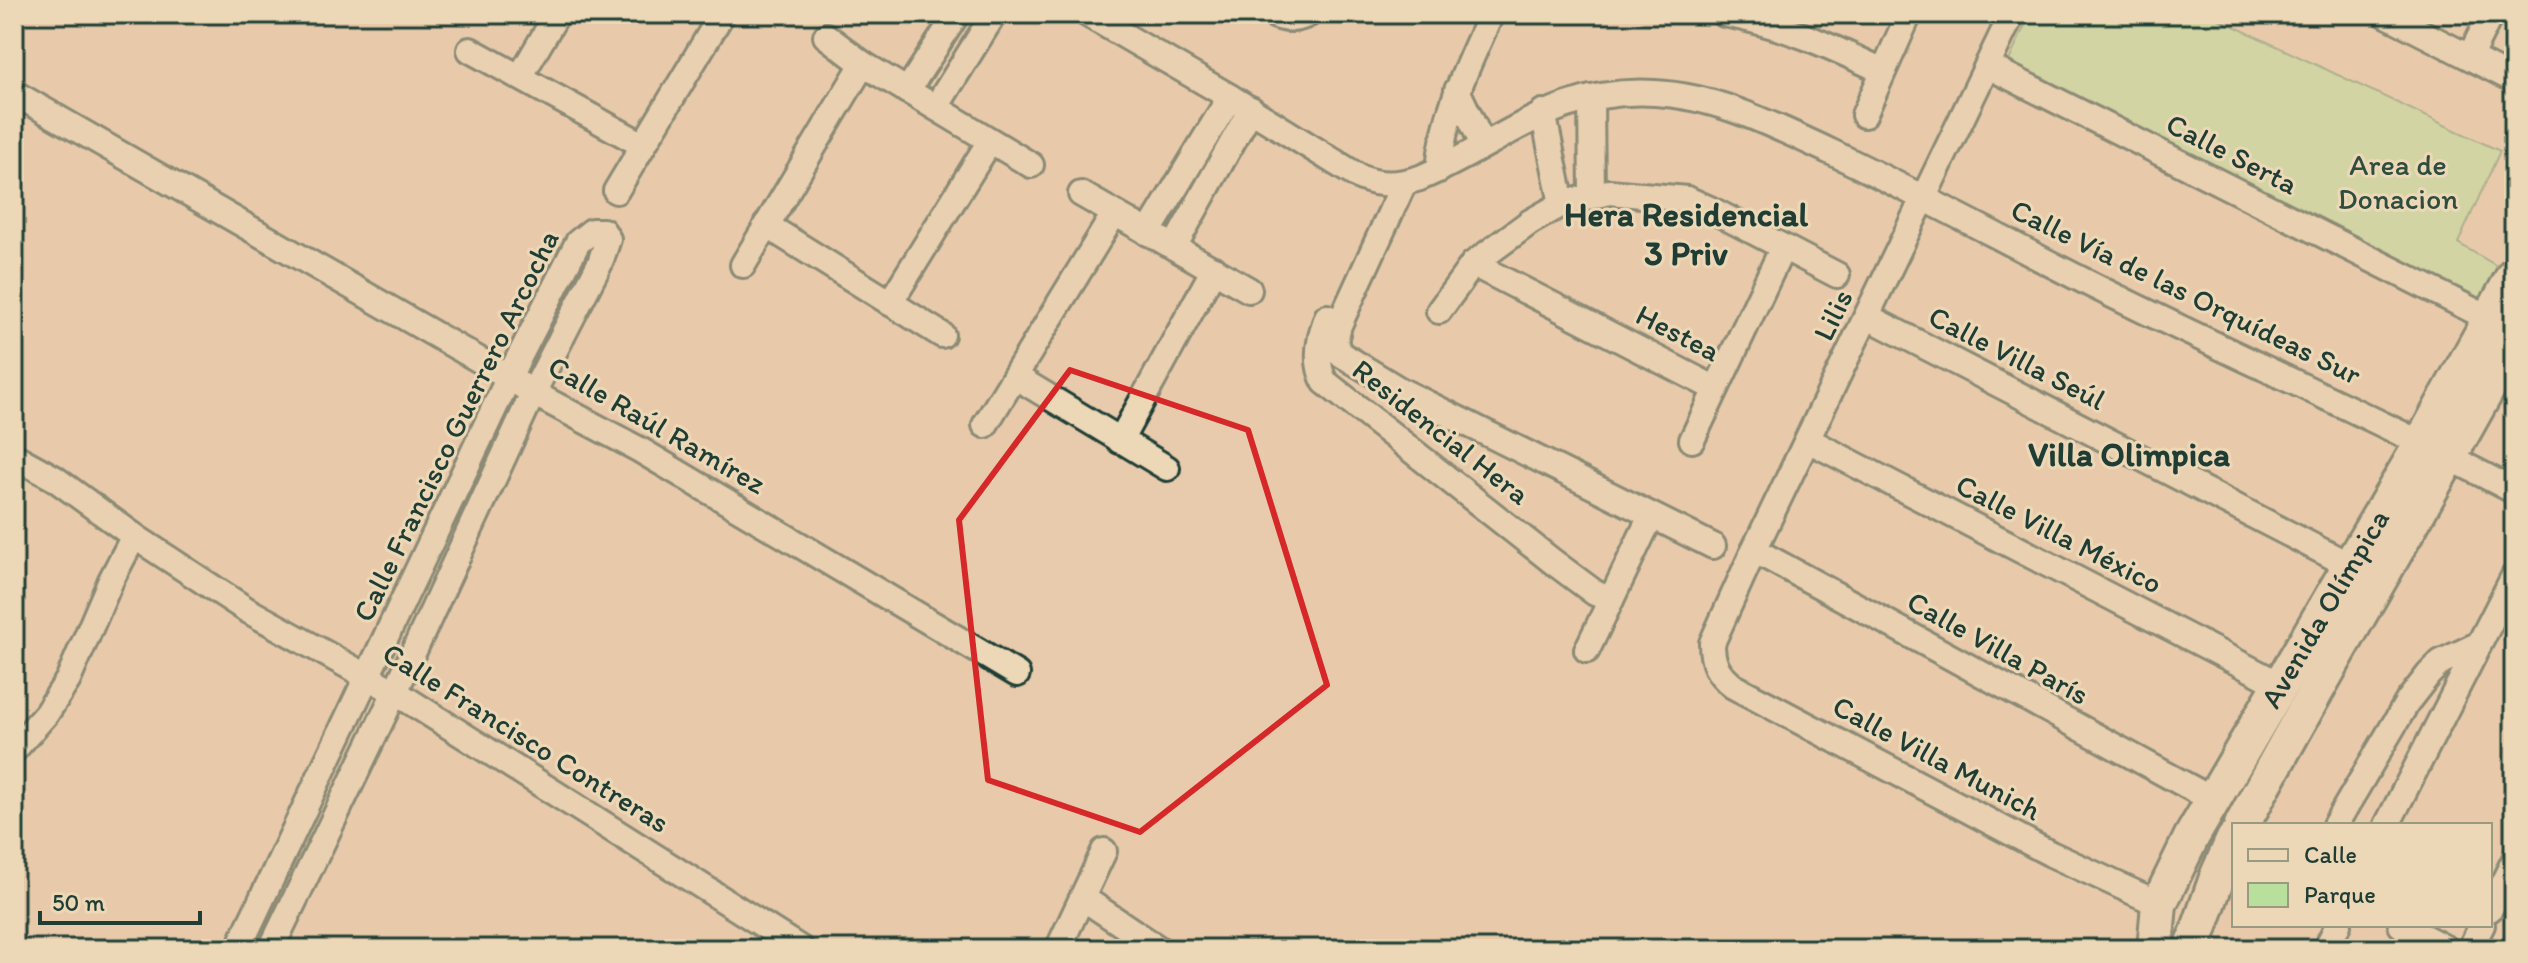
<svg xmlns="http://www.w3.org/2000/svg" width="2528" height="963" viewBox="0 0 2528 963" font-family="Itim,sans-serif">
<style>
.green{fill:#b8e09c;stroke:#6c8e68;stroke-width:2}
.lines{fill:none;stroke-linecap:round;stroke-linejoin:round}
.street-casing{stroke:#1f3d34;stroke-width:30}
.secondary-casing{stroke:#1f3d34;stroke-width:40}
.street{stroke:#ecd8b6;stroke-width:24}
.secondary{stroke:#ecd8b6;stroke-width:34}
.marked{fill:none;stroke:#d62828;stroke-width:6;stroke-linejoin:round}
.labels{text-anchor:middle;stroke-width:6;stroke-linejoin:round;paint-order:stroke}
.street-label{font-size:30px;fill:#1f3d34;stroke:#ecd8b6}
.park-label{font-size:30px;fill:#2e4d3e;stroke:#ecd8b6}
.quarter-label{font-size:34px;font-weight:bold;fill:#1f3d34;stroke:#ecd8b6}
</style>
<rect width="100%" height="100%" fill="#e8cbac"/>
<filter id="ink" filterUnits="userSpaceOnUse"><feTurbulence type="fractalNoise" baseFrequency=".0125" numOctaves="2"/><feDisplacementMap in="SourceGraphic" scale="16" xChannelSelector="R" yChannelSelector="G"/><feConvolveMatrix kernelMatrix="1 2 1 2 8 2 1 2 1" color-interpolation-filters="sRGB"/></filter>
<g filter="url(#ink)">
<polygon class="green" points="2030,14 2208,14 2500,151 2458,243 2500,268 2484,299 2477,300 2008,63"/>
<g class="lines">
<defs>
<g id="street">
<path d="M1087,14L1230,97L1359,177C1380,186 1398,185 1420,178C1503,143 1555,87 1655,93C1717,96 1775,126 1831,152C1919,194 2003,240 2090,284C2230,354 2375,417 2514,491"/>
<path d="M1272,14C1285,21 1296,21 1309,14"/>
<path d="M1724,14C1784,25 1828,45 1883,71"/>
<path d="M2012,14L1754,550L1712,643C1712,663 1717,673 1733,686L2051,854L2159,904"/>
<polyline points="2385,14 2514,80"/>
<polyline points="826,36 863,64 1031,165"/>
<polyline points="470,50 643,145"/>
<polyline points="2470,56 2491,14"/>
<polyline points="1988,66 2490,319"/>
<polyline points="520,77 557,14"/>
<polyline points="1457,90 1483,145"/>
<polyline points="907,91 957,14"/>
<polyline points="14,93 509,377 533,393 640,450 1017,674"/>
<polyline points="1591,98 1592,195"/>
<polyline points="936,107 994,14"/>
<polyline points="1543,112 1562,204"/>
<polyline points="1864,115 1909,14"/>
<path d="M1439,170C1443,114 1468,65 1491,14"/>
<polyline points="1404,183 1339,325 1335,341 1339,353 1400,390 1713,546"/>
<polyline points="616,191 722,14"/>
<polyline points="1081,194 1249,290"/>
<polyline points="766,225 942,335"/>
<polyline points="1148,233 1230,97"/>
<polyline points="1174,247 1251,109"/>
<polyline points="1473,264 1716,389"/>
<polyline points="743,265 863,64"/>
<polyline points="890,303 990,141"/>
<polyline points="1439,311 1473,264 1530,222 1562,204 1609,192 1687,199 1712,210 1837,275"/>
<path d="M1327,317C1319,338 1314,362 1325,382L1552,561L1595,593L1611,600"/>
<polyline points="1868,317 2351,566"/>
<polyline points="1016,377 1167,468"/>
<polyline points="985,425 1114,214"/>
<polyline points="1692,440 1783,247"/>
<polyline points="1808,440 2281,685"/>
<polyline points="1120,441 1214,269"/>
<polyline points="14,456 54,478 134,536 247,610 395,692 801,949"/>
<polyline points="1754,550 2213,800"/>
<polyline points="1587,650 1651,516"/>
<polyline points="14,750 46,714 68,680 111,580 134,536"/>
<polyline points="2335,825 2408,701 2429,674 2441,662 2477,645"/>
<polyline points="2387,825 2514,576"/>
<polyline points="1083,898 1159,949"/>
<polyline points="2490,909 2514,861"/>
<polyline points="2401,925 2447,949"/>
<polyline points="238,949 509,377 578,242 592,231 603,231 608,239 600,263 533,393 395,692 271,949"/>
<polyline points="1058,949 1104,851"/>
<polyline points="2326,949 2338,925"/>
<polyline points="2470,949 2482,925"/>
</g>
<g id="secondary">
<path d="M2242,825C2329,662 2426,503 2514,340"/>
<path id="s1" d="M2155,949L2159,904L2192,836L2422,443L2514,275"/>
<polyline points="2192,949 2218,875 2234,839"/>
</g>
</defs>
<use href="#street" class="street-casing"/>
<use href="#secondary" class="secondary-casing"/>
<use href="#street" class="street"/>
<use href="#secondary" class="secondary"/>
</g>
</g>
<path d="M0 0H2528V963H0ZM1070,370L1248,430L1327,685L1140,832L988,780L959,520Z" fill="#e8cbac" fill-opacity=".55" fill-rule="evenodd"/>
<path class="marked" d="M1070,370L1248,430L1327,685L1140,832L988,780L959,520Z"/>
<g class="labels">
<g class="street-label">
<text transform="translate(2232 154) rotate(27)" y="10">Calle Serta</text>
<text transform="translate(2186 292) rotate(26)" y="10">Calle Vía de las Orquídeas Sur</text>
<text transform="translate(1833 315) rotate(-64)" y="10">Lilis</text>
<text transform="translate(1678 333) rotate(27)" y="10">Hestea</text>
<text transform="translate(2017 358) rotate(27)" y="10">Calle Villa Seúl</text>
<text transform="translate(657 425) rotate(30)" y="10">Calle Raúl Ramírez</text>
<text transform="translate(456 426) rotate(-64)" y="10">Calle Francisco Guerrero Arcocha</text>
<text transform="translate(1441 432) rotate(38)" y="10">Residencial Hera</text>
<text transform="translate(2059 534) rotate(27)" y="10">Calle Villa México</text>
<text dy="10" stroke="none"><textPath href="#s1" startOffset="384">Avenida Olímpica</textPath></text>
<text transform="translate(1998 648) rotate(29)" y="10">Calle Villa París</text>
<text transform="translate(526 738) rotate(32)" y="10">Calle Francisco Contreras</text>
<text transform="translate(1937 758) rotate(28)" y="10">Calle Villa Munich</text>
</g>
<g class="park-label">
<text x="2398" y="175">Area de<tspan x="2398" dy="34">Donacion</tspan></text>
</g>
<g class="quarter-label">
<text x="1686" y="226">Hera Residencial<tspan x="1686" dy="39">3 Priv</tspan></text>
<text x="2129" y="466">Villa Olimpica</text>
</g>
</g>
<rect width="2528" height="963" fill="none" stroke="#ecd8b6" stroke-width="48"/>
<rect x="24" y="24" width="2480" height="915" fill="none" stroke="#1f3d34" stroke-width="3" filter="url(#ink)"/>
<rect x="2232" y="823" width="260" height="104" fill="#ecd8b6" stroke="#9a9a82" stroke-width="2"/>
<rect x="2248" y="849" width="40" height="12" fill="#ecd8b6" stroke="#9a9a82" stroke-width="2"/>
<text x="2304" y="863" font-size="24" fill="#1f3d34">Calle</text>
<rect x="2248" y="883" width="40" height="24" fill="#b8e09c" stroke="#9a9a82" stroke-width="2"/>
<text x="2304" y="903" font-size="24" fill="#1f3d34">Parque</text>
<path d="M40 911v12h160v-12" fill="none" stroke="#1f3d34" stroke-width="4"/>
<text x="52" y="911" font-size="24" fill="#1f3d34" stroke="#ecd8b6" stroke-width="6" paint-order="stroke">50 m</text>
</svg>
